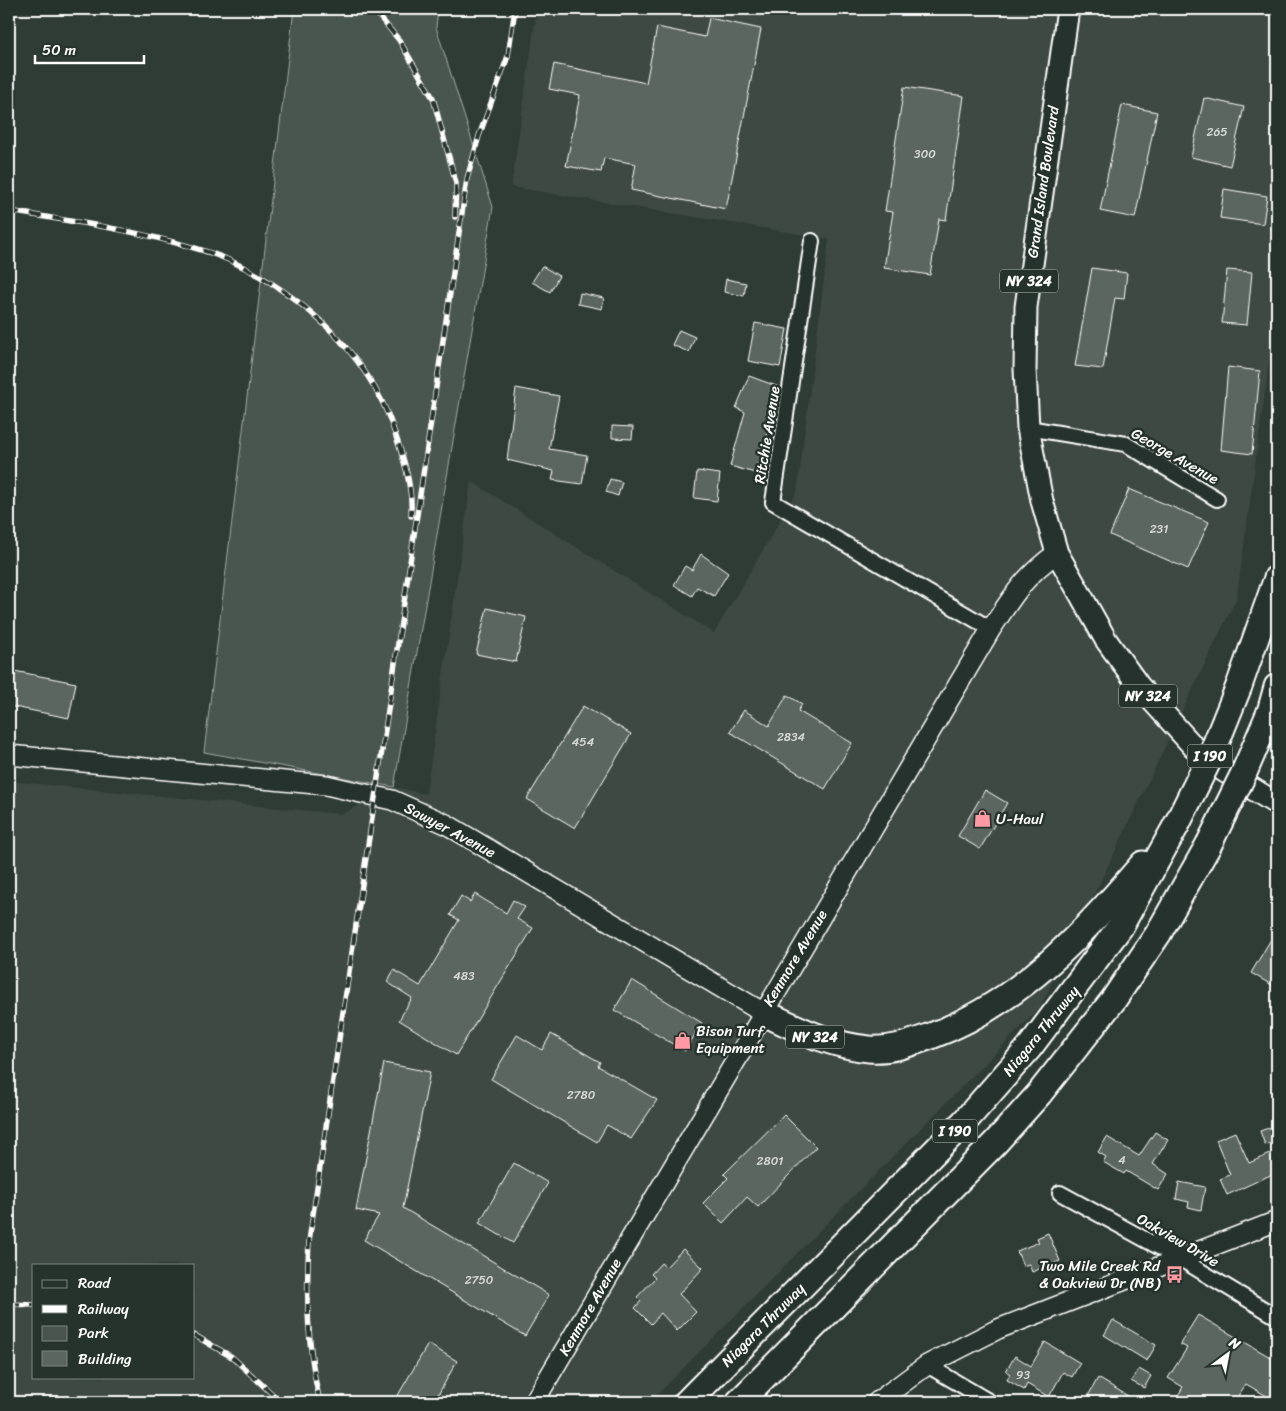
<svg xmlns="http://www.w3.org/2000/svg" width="1286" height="1411" viewBox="0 0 1286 1411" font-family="Sriracha,sans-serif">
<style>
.built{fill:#3c4842;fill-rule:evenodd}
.green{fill:#4a544f;stroke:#a4aaa7}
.building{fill:#5b6661;stroke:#fff}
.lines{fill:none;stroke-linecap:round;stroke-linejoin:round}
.street-casing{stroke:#fff;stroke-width:18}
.secondary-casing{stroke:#fff;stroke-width:22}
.primary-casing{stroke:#fff;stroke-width:25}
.highway-casing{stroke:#fff;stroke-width:29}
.street{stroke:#26332d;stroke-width:14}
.secondary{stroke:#26332d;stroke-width:19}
.primary{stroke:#26332d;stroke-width:21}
.highway{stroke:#26332d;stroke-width:25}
.rail-casing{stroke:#fff;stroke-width:5.5}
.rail{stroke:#26332d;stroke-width:4;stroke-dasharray:11;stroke-linecap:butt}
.highway-bridge-casing{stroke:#fff;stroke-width:29;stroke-linecap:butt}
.highway-bridge{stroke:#26332d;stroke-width:25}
.labels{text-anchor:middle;stroke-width:5;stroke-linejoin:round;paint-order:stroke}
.number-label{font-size:12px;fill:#d6d9d8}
.shield{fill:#26332d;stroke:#bec2c0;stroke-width:1}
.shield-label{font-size:14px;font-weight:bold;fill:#fff}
.street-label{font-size:15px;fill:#fff;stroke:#26332d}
.poi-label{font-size:15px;fill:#fff;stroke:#26332d;text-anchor:start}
</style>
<rect width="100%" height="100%" fill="#2f3b35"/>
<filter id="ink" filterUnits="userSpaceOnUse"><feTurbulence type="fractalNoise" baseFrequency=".02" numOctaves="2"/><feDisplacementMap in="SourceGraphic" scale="10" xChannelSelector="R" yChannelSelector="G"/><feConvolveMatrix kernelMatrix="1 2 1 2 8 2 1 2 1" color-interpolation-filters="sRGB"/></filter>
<g filter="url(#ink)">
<path class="built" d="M537,9H1277L1275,318L1237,597L1040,1008L650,1402H9V781L342,814L394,787L426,794L471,481L714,633L797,492L829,239L511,187ZM34,1265H194V1377H34Z"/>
<polygon class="green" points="294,9 438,9 436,27 493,207 394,787 204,752"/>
<g class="building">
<polygon points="709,18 761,29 726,209 631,190 636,164 604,158 601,172 566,166 580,95 549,89 554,64 646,83 657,27 705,37"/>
<polygon points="904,87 964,96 946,220 939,219 930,275 884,268 893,212 885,211"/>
<polygon points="1204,98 1244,107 1230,166 1191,157"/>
<polygon points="1122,105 1157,112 1135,218 1100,211"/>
<polygon points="1224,189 1267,196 1263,224 1220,218"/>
<polygon points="542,266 559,276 550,292 532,282"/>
<polygon points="1092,268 1127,273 1124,299 1115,298 1103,369 1075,366"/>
<polygon points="1227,270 1252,272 1247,325 1222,323"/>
<polygon points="726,279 746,283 744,296 724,292"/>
<polygon points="580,293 604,298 602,309 578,304"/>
<polygon points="755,323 787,329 780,367 748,361"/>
<polygon points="679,330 695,337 689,352 672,345"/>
<polygon points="1228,367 1260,371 1252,454 1221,450"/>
<polygon points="749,376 779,387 770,412 774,413 755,473 730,466 745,412 736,408"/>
<polygon points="516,388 559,396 549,449 587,455 582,484 552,480 554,471 507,460"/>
<polygon points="612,426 633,427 632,439 612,438"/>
<polygon points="697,471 720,474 717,501 694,498"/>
<polygon points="610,479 622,482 618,496 606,492"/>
<polygon points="1129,489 1209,522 1188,569 1110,535"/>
<polygon points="701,554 728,573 714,596 697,587 692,596 674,585 685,566 692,570"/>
<polygon points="487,608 526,617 516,662 476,654"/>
<polygon points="9,670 76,683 69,718 9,706"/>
<polygon points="787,695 802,704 798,711 852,743 825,789 730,732 744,710 769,726"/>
<polygon points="583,706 631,734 575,828 527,799"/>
<polygon points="985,790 1007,803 980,849 958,836"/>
<polygon points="475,894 506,913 513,900 525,907 517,919 533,928 456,1055 399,1020 412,998 387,982 394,970 420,986 459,920 450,915 461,896 470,902"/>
<polygon points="1277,929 1277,988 1251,973"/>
<polygon points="632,980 702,1023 685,1051 614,1010"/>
<polygon points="551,1034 600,1062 598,1066 657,1100 631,1139 607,1125 597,1142 491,1079 517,1035 542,1050"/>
<polygon points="384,1063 430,1072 403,1208 549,1295 525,1336 364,1240 379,1215 356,1210"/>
<polygon points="784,1115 816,1147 758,1207 747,1197 723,1223 703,1203 728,1178 724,1174"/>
<polygon points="1277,1125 1277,1141 1265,1145 1260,1131"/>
<polygon points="1155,1132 1168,1140 1153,1164 1168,1174 1158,1190 1126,1171 1124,1174 1103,1162 1106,1157 1098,1152 1107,1137 1139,1156"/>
<polygon points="1235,1132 1249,1163 1274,1152 1277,1160 1277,1172 1227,1195 1220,1179 1230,1175 1216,1140"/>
<polygon points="514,1163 548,1183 513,1243 479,1223"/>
<polygon points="1179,1182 1205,1187 1201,1210 1188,1207 1189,1202 1176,1199"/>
<polygon points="1048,1233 1060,1261 1032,1272 1029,1264 1023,1266 1017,1251 1039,1242 1037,1238"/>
<polygon points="683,1249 703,1268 679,1294 696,1312 677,1331 661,1313 651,1324 635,1308 641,1301 637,1297 655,1278 651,1274 661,1263 666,1267"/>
<polygon points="1198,1315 1277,1361 1277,1402 1246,1384 1234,1402 1174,1402 1183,1387 1168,1378 1187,1348 1180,1344"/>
<polygon points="1113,1320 1156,1345 1147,1361 1104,1335"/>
<polygon points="1045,1342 1080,1363 1072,1377 1063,1372 1049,1397 1027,1384 1024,1390 1007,1380 1010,1374 1006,1371 1015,1356 1031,1366"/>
<polygon points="428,1344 457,1361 434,1402 394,1402"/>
<polygon points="1139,1369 1151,1376 1144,1388 1131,1381"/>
<polygon points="1098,1378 1138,1402 1098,1402 1088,1396"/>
</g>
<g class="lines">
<defs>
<g id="street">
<polyline points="812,241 773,502 991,629"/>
<polyline points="1028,428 1126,444 1217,499"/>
<polyline points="1060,1193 1179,1258 1277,1317"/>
<polyline points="927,1365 990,1402"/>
</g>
<g id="secondary">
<polyline points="9,755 326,785 392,800 446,824 762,1012"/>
<path d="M534,1402L991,629C1013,596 1024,576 1057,553"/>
<polyline points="877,1402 927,1365 998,1329 1277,1221"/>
</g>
<polyline id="primary" points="1068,9 1026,307 1025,369 1028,428 1042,501 1057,553 1106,640 1139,686 1193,746 1224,771 1277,804"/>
<g id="highway">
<polyline points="1239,686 1277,578"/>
<polyline points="1270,712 1277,687"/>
<path d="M762,1012C799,1029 828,1045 869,1049C891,1051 911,1043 931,1036C1020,1003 1083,934 1143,864"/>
<polyline points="687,1402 964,1122 1029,1048 1120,927 1177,824"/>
<polyline points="739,1402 995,1143 1039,1094 1114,999 1158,934 1209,844"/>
</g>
</defs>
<use href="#street" class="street-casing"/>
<use href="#secondary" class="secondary-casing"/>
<use href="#primary" class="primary-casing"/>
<use href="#highway" class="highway-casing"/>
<use href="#street" class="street"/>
<use href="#secondary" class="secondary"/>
<use href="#primary" class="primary"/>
<use href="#highway" class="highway"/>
<defs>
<g id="rail">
<polyline points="373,9 399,40 433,98 456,183 455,217"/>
<path d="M9,211C63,220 116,227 169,241C189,246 211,252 231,261C301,294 367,352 393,428C403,456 413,486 411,516"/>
<polyline points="9,1304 34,1305"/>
<polyline points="194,1335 232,1357 281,1402"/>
<path d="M320,1402C307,1348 306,1296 309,1241L467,179L479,136L508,56L515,9"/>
</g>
</defs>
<use href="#rail" class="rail-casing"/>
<use href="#rail" class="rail"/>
<defs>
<g id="highway-bridge">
<polyline points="1177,824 1212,753 1239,686"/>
<polyline points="1209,844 1243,775 1270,712"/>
</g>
</defs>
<use href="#highway-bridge" class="highway-bridge-casing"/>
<use href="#highway-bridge" class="highway-bridge"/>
</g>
</g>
<defs>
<symbol id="shop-bare" viewBox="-9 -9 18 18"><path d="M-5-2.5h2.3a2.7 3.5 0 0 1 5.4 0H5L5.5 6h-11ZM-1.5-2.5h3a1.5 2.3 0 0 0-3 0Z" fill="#ff9aa2" stroke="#26332d" stroke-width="2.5" paint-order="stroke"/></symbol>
<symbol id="bus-bare" viewBox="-9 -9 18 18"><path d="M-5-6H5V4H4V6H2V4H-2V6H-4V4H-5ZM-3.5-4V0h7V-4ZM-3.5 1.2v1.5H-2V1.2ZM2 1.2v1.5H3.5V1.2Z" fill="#ff9aa2" stroke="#26332d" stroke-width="2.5" paint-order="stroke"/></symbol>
</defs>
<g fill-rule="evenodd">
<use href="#shop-bare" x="970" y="806" width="25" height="25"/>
<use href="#shop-bare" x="670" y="1028" width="25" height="25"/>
<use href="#bus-bare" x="1162" y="1262" width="25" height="25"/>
</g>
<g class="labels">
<g class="number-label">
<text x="1217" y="136">265</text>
<text x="925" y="158">300</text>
<text x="1159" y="533">231</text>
<text x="791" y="741">2834</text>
<text x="583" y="746">454</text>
<text x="464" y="980">483</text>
<text x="581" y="1099">2780</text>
<text x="1122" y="1164">4</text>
<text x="770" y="1165">2801</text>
<text x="479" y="1284">2750</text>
<text x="1023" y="1379">93</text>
</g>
<g class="shield">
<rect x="1000" y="269.5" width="58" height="23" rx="4"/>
<rect x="1119" y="684.5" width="58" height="23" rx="4"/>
<rect x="1187.5" y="744.5" width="45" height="23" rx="4"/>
<rect x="786" y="1025.5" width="58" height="23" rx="4"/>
<rect x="932.5" y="1119.5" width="45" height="23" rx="4"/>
</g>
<g class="shield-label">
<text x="1029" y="286">NY 324</text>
<text x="1148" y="701">NY 324</text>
<text x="1210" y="761">I 190</text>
<text x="815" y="1042">NY 324</text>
<text x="955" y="1136">I 190</text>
</g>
<g class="street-label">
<text transform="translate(1043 182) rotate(-82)" y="5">Grand Island Boulevard</text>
<text transform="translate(767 435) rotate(-81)" y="5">Ritchie Avenue</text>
<text transform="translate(1175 456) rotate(30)" y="5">George Avenue</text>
<text transform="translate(450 830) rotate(28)" y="5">Sawyer Avenue</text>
<text transform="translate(795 958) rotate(-59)" y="5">Kenmore Avenue</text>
<text transform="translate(1041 1031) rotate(-51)" y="5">Niagara Thruway</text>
<text transform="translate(1178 1240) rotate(30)" y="5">Oakview Drive</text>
<text transform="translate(590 1307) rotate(-60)" y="5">Kenmore Avenue</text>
<text transform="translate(763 1325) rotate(-45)" y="5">Niagara Thruway</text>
</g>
<g class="poi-label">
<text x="996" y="824">U-Haul</text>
<text x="696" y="1036">Bison Turf<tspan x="696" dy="17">Equipment</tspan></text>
<text x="1160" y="1271" text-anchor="end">Two Mile Creek Rd<tspan x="1160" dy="17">&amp; Oakview Dr (NB)</tspan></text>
</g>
</g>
<rect width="1286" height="1411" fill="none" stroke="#26332d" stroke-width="30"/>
<rect x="15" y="15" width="1256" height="1381" fill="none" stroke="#fff" stroke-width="2" filter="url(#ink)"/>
<rect x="32" y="1264" width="162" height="115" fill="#26332d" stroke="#7d8581"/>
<rect x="42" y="1280" width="25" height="8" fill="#26332d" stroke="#7d8581"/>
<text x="78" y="1288" font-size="15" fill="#ffffff">Road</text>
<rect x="42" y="1305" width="25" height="8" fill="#ffffff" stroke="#7d8581"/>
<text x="78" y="1314" font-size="15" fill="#ffffff">Railway</text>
<rect x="42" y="1326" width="25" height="15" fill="#4a544f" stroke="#7d8581"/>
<text x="78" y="1338" font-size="15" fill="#ffffff">Park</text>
<rect x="42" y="1351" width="25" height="15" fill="#5b6661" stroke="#7d8581"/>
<text x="78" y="1364" font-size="15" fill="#ffffff">Building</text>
<g transform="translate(1228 1354) rotate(32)" stroke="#26332d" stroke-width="4" paint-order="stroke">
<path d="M0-4L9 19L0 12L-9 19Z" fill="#ffffff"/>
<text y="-8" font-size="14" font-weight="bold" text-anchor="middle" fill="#ffffff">N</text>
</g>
<path d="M35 55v8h109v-8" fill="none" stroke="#ffffff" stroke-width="2.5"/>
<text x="42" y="55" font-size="15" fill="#ffffff" stroke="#26332d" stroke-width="4" paint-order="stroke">50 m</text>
</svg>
